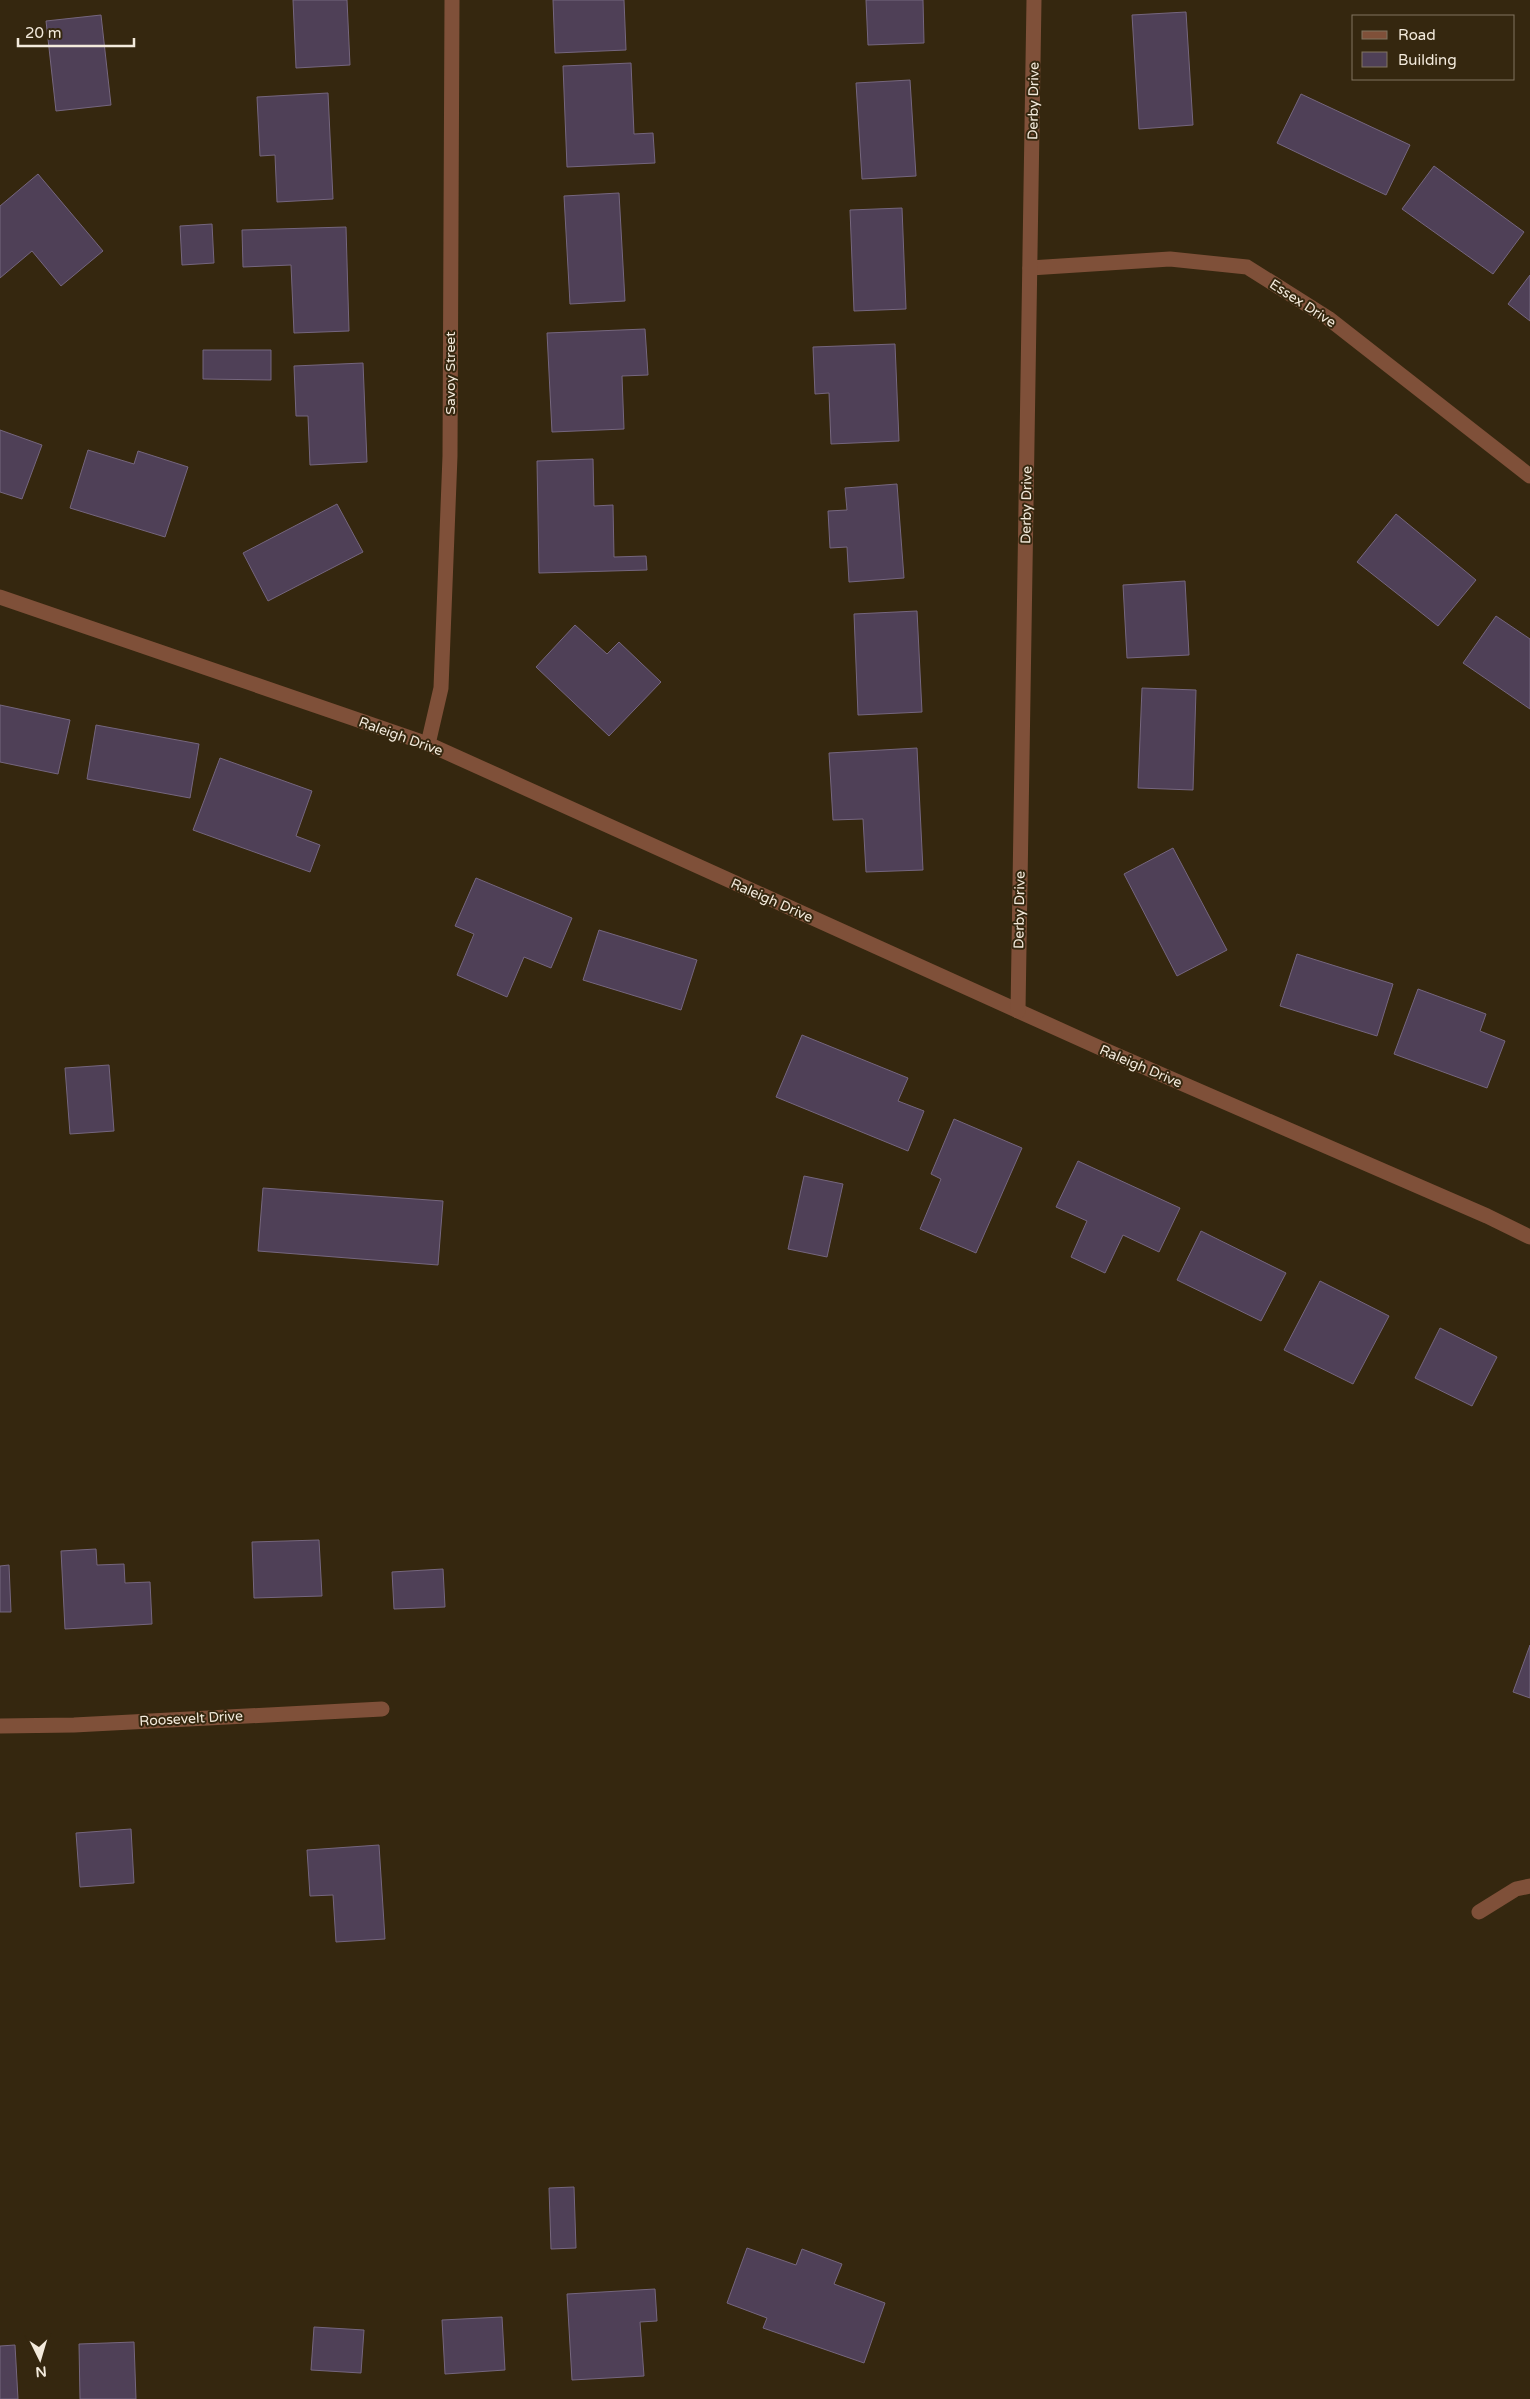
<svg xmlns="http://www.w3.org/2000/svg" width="1530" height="2399" viewBox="0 0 1530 2399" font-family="'Varela Round',sans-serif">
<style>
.building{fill:#4f4057;stroke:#75667e}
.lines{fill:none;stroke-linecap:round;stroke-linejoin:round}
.street{stroke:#7f5039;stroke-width:15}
.labels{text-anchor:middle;stroke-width:4;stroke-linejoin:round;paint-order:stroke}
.street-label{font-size:14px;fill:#f3eadc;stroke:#35270f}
</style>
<rect width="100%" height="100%" fill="#35270f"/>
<g class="building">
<polygon points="293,0 347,0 350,65 296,68"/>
<polygon points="553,0 624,0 626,50 555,53"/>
<polygon points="866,0 923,0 924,43 868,45"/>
<polygon points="1186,12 1193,125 1139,129 1132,15"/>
<polygon points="101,15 111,105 56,111 46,21"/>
<polygon points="631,63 634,134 653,133 655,163 567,167 563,66"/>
<polygon points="910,80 916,176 862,179 856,83"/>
<polygon points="328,93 333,199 277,202 275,155 260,156 257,97"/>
<polygon points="1301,94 1410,145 1386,195 1277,143"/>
<polygon points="1434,166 1524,232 1493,274 1402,209"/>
<polygon points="38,174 103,251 61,286 32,251 0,278 0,206"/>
<polygon points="619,193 625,301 570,304 564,196"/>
<polygon points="902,208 906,309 854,311 850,210"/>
<polygon points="212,224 214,263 182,265 180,226"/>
<polygon points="346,227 349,331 294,333 291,265 243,267 242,230"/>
<polygon points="1530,275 1530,321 1508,304"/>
<polygon points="645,329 648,375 622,376 624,429 552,432 547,333"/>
<polygon points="895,344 899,441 831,444 829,393 815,394 813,347"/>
<polygon points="203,350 271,350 271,380 203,379"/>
<polygon points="363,363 367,462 310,465 308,416 296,416 294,366"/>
<polygon points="0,430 42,445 22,499 0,492"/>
<polygon points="88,450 134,464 138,451 188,467 165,537 70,508"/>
<polygon points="593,459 594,506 613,505 614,557 646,556 647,570 539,573 537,461"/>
<polygon points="897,484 904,578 849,582 847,547 830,548 828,511 847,510 845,488"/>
<polygon points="337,504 363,552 268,601 243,553"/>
<polygon points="1396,514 1476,580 1438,626 1357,562"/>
<polygon points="1185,581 1189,655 1127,658 1123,585"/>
<polygon points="917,611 922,712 858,715 854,614"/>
<polygon points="1496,616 1530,639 1530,709 1463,663"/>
<polygon points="575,625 607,654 619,642 661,682 609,736 536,667"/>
<polygon points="1142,688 1196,690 1193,790 1138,788"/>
<polygon points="0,705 70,720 58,774 0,762"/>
<polygon points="96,725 199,744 190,798 87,779"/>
<polygon points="917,748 923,870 866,872 863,819 833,820 829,753"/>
<polygon points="220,758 312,791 296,836 320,845 310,872 193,830"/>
<polygon points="1173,848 1227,950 1177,976 1124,874"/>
<polygon points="476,878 572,918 551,968 524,957 507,997 457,975 474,934 455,926"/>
<polygon points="599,930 697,960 681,1010 583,980"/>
<polygon points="1297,954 1393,984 1377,1036 1280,1006"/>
<polygon points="1418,989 1486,1014 1480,1031 1505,1041 1487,1088 1394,1054"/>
<polygon points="802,1035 908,1078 898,1101 924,1111 908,1151 776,1097"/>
<polygon points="109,1065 114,1131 70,1134 65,1068"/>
<polygon points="954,1119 1022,1148 976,1253 920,1229 941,1179 931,1174"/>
<polygon points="1078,1161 1180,1208 1159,1252 1123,1235 1105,1273 1071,1257 1087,1221 1056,1207"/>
<polygon points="804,1176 843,1184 827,1257 788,1249"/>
<polygon points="263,1188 443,1201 438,1265 258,1251"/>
<polygon points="1201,1231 1286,1273 1261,1321 1177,1280"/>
<polygon points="1320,1281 1389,1316 1353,1384 1284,1350"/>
<polygon points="1440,1328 1497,1357 1472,1406 1415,1378"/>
<polygon points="319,1540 322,1596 254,1598 252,1542"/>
<polygon points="96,1549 97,1565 124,1564 125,1583 150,1582 152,1624 65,1629 61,1551"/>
<polygon points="9,1565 11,1612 0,1612 0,1566"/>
<polygon points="443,1569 445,1607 394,1609 392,1572"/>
<polygon points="1530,1645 1530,1698 1513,1692"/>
<polygon points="131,1829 134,1883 80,1887 76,1833"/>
<polygon points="379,1845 385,1939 336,1942 333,1895 310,1896 307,1850"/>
<polygon points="574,2187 576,2248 551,2249 549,2188"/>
<polygon points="747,2248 796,2265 802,2249 842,2264 834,2284 885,2303 864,2363 763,2328 767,2318 727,2303"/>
<polygon points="655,2289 657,2321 640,2322 644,2376 572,2380 567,2294"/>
<polygon points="502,2317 505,2370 445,2374 442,2320"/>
<polygon points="314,2327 364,2330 361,2373 311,2370"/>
<polygon points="134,2342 136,2399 80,2399 79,2344"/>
<polygon points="15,2345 18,2399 0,2399 0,2346"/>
</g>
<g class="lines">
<g class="street">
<polyline points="1030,268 1170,259 1247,267 1328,318 1530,476"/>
<polyline points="0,597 428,744 1098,1047 1487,1216 1530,1237"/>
<polyline points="428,744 441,688 450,456 452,0"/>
<polyline points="1018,1011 1034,0"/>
<polyline points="0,1726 74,1725 382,1709"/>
<polyline points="1479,1912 1516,1889 1530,1886"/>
</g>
</g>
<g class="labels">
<g class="street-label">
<text transform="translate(1033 101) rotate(-89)" y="5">Derby Drive</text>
<text transform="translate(1303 303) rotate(33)" y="5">Essex Drive</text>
<text transform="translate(450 373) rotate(-90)" y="5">Savoy Street</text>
<text transform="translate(1026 505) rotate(-89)" y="5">Derby Drive</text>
<text transform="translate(401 736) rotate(20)" y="5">Raleigh Drive</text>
<text transform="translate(772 900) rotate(24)" y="5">Raleigh Drive</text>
<text transform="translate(1019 910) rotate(-89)" y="5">Derby Drive</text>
<text transform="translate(1141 1066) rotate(23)" y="5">Raleigh Drive</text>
<text transform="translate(191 1718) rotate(-3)" y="5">Roosevelt Drive</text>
</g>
</g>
<rect x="1352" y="15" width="162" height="65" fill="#35270f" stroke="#817561"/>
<rect x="1362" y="31" width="25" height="8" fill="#7f5039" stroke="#817561"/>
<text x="1398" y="40" font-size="15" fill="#f3eadc">Road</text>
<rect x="1362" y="52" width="25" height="15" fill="#4f4057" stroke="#817561"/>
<text x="1398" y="65" font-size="15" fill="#f3eadc">Building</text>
<g transform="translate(40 2359) rotate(175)" stroke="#35270f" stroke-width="4" paint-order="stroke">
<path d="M0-4L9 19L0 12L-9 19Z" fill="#f3eadc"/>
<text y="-8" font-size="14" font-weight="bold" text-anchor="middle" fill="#f3eadc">N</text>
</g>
<path d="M18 38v8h116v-8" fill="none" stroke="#f3eadc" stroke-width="2.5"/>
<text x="25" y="38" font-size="15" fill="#f3eadc" stroke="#35270f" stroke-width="4" paint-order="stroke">20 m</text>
</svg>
